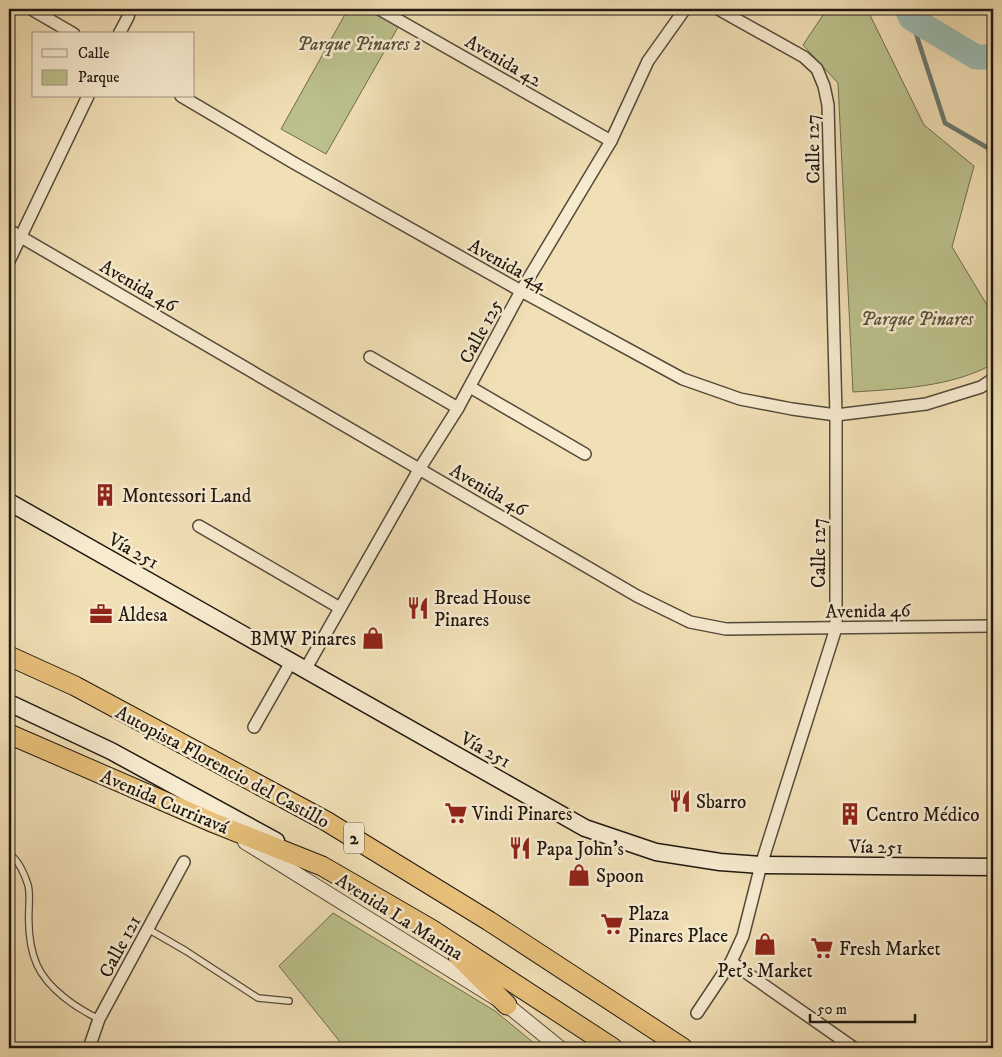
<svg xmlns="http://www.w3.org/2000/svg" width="1002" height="1057" viewBox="0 0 1002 1057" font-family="'IM FELL DW Pica',serif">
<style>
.green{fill:#bcc18c;stroke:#6e6c4e}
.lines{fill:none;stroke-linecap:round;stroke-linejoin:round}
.stream{stroke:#6a7a72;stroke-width:4.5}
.river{stroke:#9bbcb3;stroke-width:25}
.service-casing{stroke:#544a39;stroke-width:8}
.minor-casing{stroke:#544a39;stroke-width:14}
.tertiary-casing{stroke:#544a39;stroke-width:16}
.secondary-casing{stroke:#201810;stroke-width:19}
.trunk-casing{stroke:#201810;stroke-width:21}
.service{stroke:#f6eacf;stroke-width:5.5}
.minor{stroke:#f6eacf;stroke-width:11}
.tertiary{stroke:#f6eacf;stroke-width:14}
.secondary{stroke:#f6eacf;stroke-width:16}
.trunk{stroke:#e8c07a;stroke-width:19}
.labels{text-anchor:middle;stroke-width:5;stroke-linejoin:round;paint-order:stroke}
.shield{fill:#f6eacf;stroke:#605749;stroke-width:1}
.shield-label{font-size:18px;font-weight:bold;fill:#201810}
.park-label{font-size:19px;font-style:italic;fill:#57533b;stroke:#f6eacf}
.street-label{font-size:19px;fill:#201810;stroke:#f6eacf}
.poi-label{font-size:19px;fill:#201810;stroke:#f6eacf;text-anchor:start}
</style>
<rect width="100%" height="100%" fill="#f1dfb5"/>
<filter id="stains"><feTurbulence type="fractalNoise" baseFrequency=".004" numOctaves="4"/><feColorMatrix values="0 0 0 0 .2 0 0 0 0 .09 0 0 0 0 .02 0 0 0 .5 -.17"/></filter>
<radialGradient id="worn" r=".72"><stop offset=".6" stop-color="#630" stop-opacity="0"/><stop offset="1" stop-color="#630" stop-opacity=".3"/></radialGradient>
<g class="green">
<polygon points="348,9 378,9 401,22 326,154 281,129"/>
<path d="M827,9H867L924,125L974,166L952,247L993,315V364C951,387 900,389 853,392L838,83L803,45Z"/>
<polygon points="333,913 495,1011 540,1048 345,1048 279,966"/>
</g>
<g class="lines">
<polyline class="stream" points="911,18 945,123 993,151"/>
<polyline class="river" points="907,9 911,18 976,57 993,57"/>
<defs>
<g id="service">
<path d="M9,854C18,859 25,875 28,885C30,892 29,901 29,908C28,927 29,947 37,965C48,989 76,1008 99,1019"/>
<polyline points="148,929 186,951 258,998 289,1001"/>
</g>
<g id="minor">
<polyline points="31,9 74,34"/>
<polyline points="379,9 611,141"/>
<polyline points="119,34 128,17 130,9"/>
<polyline points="181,96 294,163 521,291 683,379 740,399 792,409 836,415 926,404 981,387 993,379"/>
<polyline points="9,230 637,596 690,622 726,629 993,626"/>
<polyline points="9,261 88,96"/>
<polyline points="370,357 458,408"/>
<polyline points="470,387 585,454"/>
<polyline points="199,526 340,608"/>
<polyline points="305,670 420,468 458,408 521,291 611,141 648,61 685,9"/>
<polyline points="254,727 291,662"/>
<polyline points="731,962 854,1048"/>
<polyline points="697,1013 731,962 743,936 761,865 836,628 836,415 828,105 824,86 817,69 804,57 718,9"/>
<polyline points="89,1048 99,1019 184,862"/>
</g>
<polyline id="tertiary" points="245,842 507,1005 560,1048"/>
<g id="secondary">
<polyline points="9,502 585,828 656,852 720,862 761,865 993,867"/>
<polyline points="9,703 111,751 276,841"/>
</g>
<g id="trunk">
<polyline points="9,656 75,686 326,821 489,921 683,1048"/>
<polyline points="9,734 214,823 322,866 431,929 613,1048"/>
<polyline points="458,956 507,1005"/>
</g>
</defs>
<use href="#service" class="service-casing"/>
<use href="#minor" class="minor-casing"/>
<use href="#tertiary" class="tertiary-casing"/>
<use href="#secondary" class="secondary-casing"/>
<use href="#trunk" class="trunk-casing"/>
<use href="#service" class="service"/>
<use href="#minor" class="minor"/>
<use href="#tertiary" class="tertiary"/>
<use href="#secondary" class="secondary"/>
<use href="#trunk" class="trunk"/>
</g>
<defs>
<symbol id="building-bare" viewBox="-9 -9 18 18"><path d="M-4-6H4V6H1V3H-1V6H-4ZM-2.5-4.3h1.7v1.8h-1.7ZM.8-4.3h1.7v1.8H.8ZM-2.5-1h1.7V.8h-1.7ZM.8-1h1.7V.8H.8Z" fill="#8f2418" stroke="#f6eacf" stroke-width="2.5" paint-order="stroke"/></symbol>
<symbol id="restaurant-bare" viewBox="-9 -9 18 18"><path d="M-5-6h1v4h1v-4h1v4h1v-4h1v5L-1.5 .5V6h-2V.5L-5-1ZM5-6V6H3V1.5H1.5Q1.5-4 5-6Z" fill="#8f2418" stroke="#f6eacf" stroke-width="2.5" paint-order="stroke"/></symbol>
<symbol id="office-bare" viewBox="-9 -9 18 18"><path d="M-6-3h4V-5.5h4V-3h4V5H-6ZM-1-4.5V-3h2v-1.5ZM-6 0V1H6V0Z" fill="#8f2418" stroke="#f6eacf" stroke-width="2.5" paint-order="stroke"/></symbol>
<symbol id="shop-bare" viewBox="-9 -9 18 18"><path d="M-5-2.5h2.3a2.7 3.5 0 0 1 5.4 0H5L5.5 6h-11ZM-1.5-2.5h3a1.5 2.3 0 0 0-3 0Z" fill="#8f2418" stroke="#f6eacf" stroke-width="2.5" paint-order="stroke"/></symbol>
<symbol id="supermarket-bare" viewBox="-9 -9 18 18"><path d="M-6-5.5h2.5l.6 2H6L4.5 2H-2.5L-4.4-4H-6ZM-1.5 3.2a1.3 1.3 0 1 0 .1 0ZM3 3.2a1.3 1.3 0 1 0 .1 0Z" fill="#8f2418" stroke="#f6eacf" stroke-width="2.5" paint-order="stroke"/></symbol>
</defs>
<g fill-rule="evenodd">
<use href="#building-bare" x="89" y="479" width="32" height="32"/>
<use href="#restaurant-bare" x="402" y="592" width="32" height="32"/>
<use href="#office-bare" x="85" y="598" width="32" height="32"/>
<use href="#shop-bare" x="357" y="622" width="32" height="32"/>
<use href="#restaurant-bare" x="664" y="785" width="32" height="32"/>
<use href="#supermarket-bare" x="440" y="797" width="32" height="32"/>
<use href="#building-bare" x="834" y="798" width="32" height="32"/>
<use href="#restaurant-bare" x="504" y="832" width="32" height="32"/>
<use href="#shop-bare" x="563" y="859" width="32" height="32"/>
<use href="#supermarket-bare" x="596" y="908" width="32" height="32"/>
<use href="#shop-bare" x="749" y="928" width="32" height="32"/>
<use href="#supermarket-bare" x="806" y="932" width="32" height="32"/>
</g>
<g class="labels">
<rect class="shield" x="344" y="822.5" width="20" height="31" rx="4"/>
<g class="shield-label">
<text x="354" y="844">2</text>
</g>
<g class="park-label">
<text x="359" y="50">Parque Pinares 2</text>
<text x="917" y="325">Parque Pinares</text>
</g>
<g class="street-label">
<text transform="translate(504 60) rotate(30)" y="7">Avenida 42</text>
<text transform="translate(812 149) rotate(-91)" y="7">Calle 127</text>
<text transform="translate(508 264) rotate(29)" y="7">Avenida 44</text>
<text transform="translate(139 285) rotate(30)" y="7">Avenida 46</text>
<text transform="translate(480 331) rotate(-62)" y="7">Calle 125</text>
<text transform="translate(489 489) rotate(30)" y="7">Avenida 46</text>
<text transform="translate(134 550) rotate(29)" y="7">Vía 251</text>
<text transform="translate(818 553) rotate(-90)" y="7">Calle 127</text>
<text transform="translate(868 610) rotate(-1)" y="7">Avenida 46</text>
<text transform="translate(486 749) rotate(29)" y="7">Vía 251</text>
<text transform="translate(223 766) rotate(28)" y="7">Autopista Florencio del Castillo</text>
<text transform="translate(165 801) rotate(23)" y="7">Avenida Curriravá</text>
<text transform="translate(876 846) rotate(1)" y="7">Vía 251</text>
<text transform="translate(400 916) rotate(32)" y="7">Avenida La Marina</text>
<text transform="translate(119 946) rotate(-62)" y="7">Calle 121</text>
</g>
<g class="poi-label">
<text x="122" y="502">Montessori Land</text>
<text x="434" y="604">Bread House<tspan x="434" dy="22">Pinares</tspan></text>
<text x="118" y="621">Aldesa</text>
<text x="356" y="645" text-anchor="end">BMW Pinares</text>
<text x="696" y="808">Sbarro</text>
<text x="472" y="820">Vindi Pinares</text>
<text x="866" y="821">Centro Médico</text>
<text x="536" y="855">Papa John's</text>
<text x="596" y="882">Spoon</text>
<text x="628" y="920">Plaza<tspan x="628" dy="22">Pinares Place</tspan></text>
<text x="839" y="955">Fresh Market</text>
<text x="765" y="977" text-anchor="middle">Pet's Market</text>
</g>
</g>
<rect width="1002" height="1057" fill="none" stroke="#f1dfb5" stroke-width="30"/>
<rect x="10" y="10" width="982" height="1037" fill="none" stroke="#201810" stroke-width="2.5"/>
<rect x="15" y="15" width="972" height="1027" fill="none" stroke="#201810"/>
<rect x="32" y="32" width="162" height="65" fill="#f6eacf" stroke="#a09683"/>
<rect x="42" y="49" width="25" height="8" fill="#f6eacf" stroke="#a09683"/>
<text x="78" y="58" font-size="15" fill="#201810">Calle</text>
<rect x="42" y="70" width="25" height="15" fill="#bcc18c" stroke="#a09683"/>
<text x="78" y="82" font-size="15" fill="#201810">Parque</text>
<path d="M810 1014v8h105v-8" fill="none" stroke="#201810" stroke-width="2.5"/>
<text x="817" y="1014" font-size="15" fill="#201810" stroke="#f6eacf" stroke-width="4" paint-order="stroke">50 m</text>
<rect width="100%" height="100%" filter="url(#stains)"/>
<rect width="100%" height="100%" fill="url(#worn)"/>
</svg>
